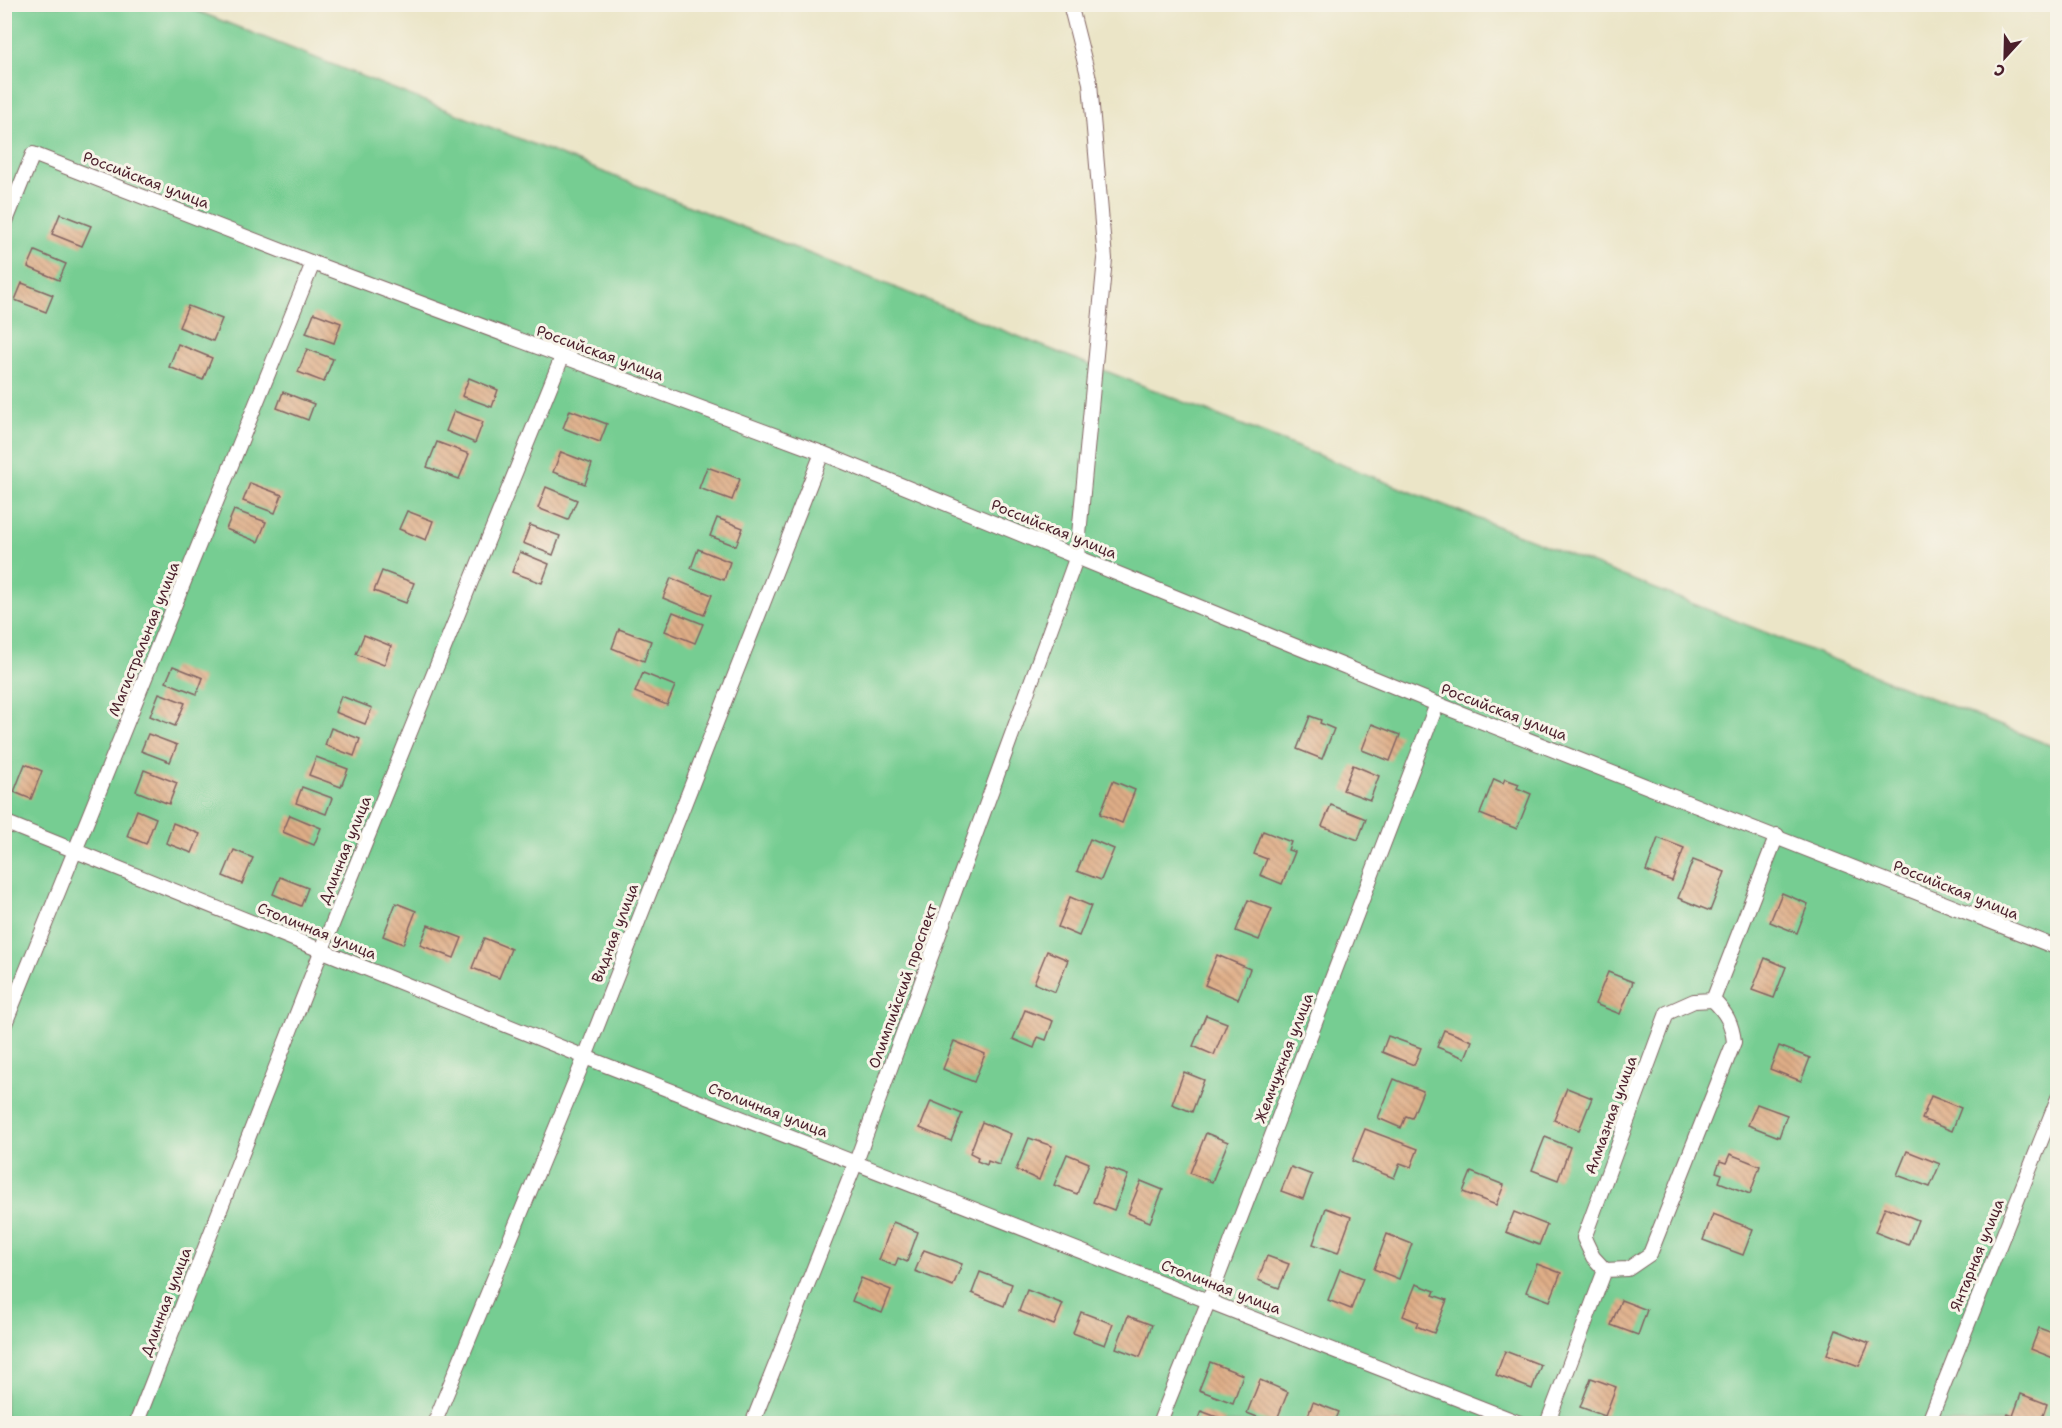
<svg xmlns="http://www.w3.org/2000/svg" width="2062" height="1428" viewBox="0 0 2062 1428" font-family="'Shantell Sans',sans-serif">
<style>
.grass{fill:#76cd92;stroke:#60765e;stroke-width:1.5}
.building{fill:url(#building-back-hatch)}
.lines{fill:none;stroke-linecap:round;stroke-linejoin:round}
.street-casing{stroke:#826462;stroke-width:16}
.street{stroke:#fff;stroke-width:14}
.labels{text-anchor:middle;stroke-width:6;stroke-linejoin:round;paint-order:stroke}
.street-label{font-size:15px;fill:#4a1f2b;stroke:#f7f3e8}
</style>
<defs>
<pattern id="building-back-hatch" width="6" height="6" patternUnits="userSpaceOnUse" patternTransform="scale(1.5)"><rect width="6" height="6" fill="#dfae87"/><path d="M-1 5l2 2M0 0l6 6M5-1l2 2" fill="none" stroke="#b78d6f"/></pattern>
</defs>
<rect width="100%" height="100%" fill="#f7f3e8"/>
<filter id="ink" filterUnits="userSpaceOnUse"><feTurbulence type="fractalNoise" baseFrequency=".0167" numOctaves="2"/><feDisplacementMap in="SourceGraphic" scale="12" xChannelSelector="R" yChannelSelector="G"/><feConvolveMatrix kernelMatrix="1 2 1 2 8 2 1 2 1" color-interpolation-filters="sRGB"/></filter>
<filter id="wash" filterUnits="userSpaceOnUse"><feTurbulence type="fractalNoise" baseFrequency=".008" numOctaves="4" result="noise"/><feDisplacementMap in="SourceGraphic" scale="24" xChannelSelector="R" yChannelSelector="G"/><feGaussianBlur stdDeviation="1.35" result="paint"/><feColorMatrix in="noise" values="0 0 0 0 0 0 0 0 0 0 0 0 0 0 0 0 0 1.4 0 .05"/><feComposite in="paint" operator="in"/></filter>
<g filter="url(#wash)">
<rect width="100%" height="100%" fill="#ebe5c7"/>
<polygon class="grass" points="5,5 182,5 2057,748 2057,1423 5,1424"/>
<g id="blocks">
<g class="building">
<polygon points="60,214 91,226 82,246 52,234"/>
<polygon points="35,251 66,264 59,280 28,267"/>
<polygon points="22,283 53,295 46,312 15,300"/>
<polygon points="188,306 222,319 213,341 179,327"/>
<polygon points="314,313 341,323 334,343 306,333"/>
<polygon points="178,344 212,358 203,380 169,367"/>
<polygon points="307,349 333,359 324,382 298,372"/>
<polygon points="469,378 498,390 492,407 462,396"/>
<polygon points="283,392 314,404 308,420 277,408"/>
<polygon points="570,410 607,424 600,442 563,428"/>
<polygon points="454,411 483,422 475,443 446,431"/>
<polygon points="437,442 469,454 459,479 427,467"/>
<polygon points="561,452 592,464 585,484 553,472"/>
<polygon points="707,467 740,479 732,500 699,488"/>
<polygon points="250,483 282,495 275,513 243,501"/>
<polygon points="546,487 577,500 568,520 538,508"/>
<polygon points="234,510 266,522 258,542 226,529"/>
<polygon points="407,511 433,521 426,540 399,529"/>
<polygon points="717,518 743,528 736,546 710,536"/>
<polygon points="530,525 560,536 553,555 523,543"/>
<polygon points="698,549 730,562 724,580 691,568"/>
<polygon points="520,552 549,564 542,583 512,572"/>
<polygon points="382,571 414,583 406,603 374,591"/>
<polygon points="671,578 712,595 704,615 663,598"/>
<polygon points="673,612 703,624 695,643 665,631"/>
<polygon points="619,629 651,641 644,661 612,648"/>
<polygon points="364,635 391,646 384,665 356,654"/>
<polygon points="173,666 203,678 197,694 166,682"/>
<polygon points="643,673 675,686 667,705 635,692"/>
<polygon points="159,693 185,703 175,726 150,716"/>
<polygon points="341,696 372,708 365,724 335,712"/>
<polygon points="1310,716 1321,720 1320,723 1334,729 1322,759 1297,749"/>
<polygon points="1372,724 1400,735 1390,761 1362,750"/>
<polygon points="331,728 360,739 354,756 325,745"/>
<polygon points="148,734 177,745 170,762 141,751"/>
<polygon points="316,757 348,769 341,787 309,775"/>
<polygon points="25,764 42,771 31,799 14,792"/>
<polygon points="1353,765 1379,776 1370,800 1343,790"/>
<polygon points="144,770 177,783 169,804 136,791"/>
<polygon points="1494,779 1503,783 1505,779 1519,784 1517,788 1531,794 1517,829 1480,814"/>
<polygon points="1113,781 1135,790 1122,823 1100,814"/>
<polygon points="302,787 332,798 326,814 296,803"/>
<polygon points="1331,805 1366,819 1358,840 1322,826"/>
<polygon points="137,810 156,818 146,844 127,836"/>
<polygon points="290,815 321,828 314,845 283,832"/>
<polygon points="173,823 200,834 192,853 166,843"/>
<polygon points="1263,831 1291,842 1288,850 1295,852 1282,884 1260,875 1267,859 1254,854"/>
<polygon points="1658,838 1684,848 1672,881 1646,871"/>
<polygon points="1090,839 1114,849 1101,880 1077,871"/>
<polygon points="234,850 253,858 242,884 223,876"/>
<polygon points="1693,860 1725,872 1710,911 1678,898"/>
<polygon points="280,877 308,888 301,906 273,894"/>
<polygon points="1782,893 1808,904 1797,933 1770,922"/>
<polygon points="1070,897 1091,906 1079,936 1058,927"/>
<polygon points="1248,900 1272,909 1259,940 1236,931"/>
<polygon points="396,903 416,911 403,944 383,936"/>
<polygon points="428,925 462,938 454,958 420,945"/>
<polygon points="484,938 511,949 499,978 472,968"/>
<polygon points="1047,951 1068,960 1055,992 1034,983"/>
<polygon points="1217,955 1250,969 1238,999 1205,985"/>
<polygon points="1765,958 1786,967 1774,998 1752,990"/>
<polygon points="1608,972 1633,982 1620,1014 1595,1004"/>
<polygon points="1025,1010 1053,1021 1046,1040 1038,1037 1034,1048 1013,1039"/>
<polygon points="1206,1015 1227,1023 1214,1055 1193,1046"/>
<polygon points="1444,1030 1472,1041 1465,1058 1437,1047"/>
<polygon points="1388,1036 1421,1048 1414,1065 1382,1052"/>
<polygon points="954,1041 985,1054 974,1082 943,1069"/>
<polygon points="1779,1046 1810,1058 1801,1081 1770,1069"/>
<polygon points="1184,1072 1204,1080 1192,1112 1172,1104"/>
<polygon points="1394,1079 1423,1091 1412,1118 1406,1116 1401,1128 1378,1118"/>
<polygon points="1567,1088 1592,1098 1579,1130 1554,1120"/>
<polygon points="1931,1096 1961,1108 1952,1131 1922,1119"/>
<polygon points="931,1101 962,1114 951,1141 920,1128"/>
<polygon points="1757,1104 1787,1115 1779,1137 1748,1125"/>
<polygon points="982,1122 1011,1134 999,1165 988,1161 987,1165 977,1161 978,1157 970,1153"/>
<polygon points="1365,1129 1418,1149 1411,1167 1400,1163 1394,1178 1352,1161"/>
<polygon points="1206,1133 1228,1142 1212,1182 1190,1173"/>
<polygon points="1545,1137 1570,1147 1558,1180 1532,1170"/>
<polygon points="1029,1138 1052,1146 1039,1180 1016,1170"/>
<polygon points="1907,1151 1940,1164 1930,1187 1897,1175"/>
<polygon points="1067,1154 1089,1163 1077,1194 1054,1185"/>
<polygon points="1730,1154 1760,1166 1750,1194 1719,1182 1722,1174 1716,1172 1720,1161 1726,1163"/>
<polygon points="1106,1167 1128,1175 1114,1210 1093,1202"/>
<polygon points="1291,1167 1312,1175 1303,1199 1281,1191"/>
<polygon points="1471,1172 1504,1185 1496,1205 1463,1192"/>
<polygon points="1141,1181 1163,1190 1150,1222 1128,1213"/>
<polygon points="1885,1207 1918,1220 1908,1245 1875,1232"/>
<polygon points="1326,1208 1351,1217 1338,1253 1313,1244"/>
<polygon points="1514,1212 1547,1225 1539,1245 1506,1232"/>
<polygon points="1713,1214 1753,1229 1743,1255 1703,1240"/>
<polygon points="893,1222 918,1232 907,1262 898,1258 895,1266 879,1260"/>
<polygon points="1387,1234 1412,1244 1399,1279 1374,1269"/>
<polygon points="924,1250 962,1264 953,1286 915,1271"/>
<polygon points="1267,1256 1289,1264 1279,1288 1258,1280"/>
<polygon points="1537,1264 1561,1273 1550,1301 1526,1292"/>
<polygon points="1340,1269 1363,1278 1351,1309 1328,1300"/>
<polygon points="980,1272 1012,1284 1004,1306 972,1293"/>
<polygon points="861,1278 891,1290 882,1313 852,1301"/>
<polygon points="1416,1284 1435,1291 1433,1295 1447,1300 1434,1333 1416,1326 1418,1322 1403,1316"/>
<polygon points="1027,1290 1063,1304 1054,1325 1019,1311"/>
<polygon points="1621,1300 1647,1310 1638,1335 1611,1325"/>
<polygon points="1081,1312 1113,1324 1105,1345 1073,1333"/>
<polygon points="1128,1316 1152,1325 1140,1357 1116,1348"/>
<polygon points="2039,1328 2058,1335 2058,1360 2031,1349"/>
<polygon points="1836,1330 1869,1343 1859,1366 1827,1354"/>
<polygon points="1505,1351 1541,1365 1532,1389 1496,1375"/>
<polygon points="1210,1362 1243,1375 1233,1403 1199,1390"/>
<polygon points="1591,1378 1616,1387 1605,1416 1580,1407"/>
<polygon points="1260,1380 1288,1392 1275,1424 1247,1413"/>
<polygon points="2021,1394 2047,1404 2040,1424 2004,1424 2008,1414 2013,1416"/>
<polygon points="1313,1402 1339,1412 1334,1424 1305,1424"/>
<polygon points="1201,1411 1225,1420 1223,1424 1196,1424"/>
</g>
</g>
</g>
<g filter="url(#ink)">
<use href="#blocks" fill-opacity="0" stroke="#826462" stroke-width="1.5"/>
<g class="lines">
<defs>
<g id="street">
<polyline points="4,226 33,154 313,263 822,453 1437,704 2058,948"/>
<polyline points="4,822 585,1057 1522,1424"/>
<polyline points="4,1026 313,263"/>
<path d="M1605,1270L1628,1269L1650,1254L1734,1042C1732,1023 1726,1013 1713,1000"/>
<polyline points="136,1424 321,952 562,357"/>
<polyline points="434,1424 585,1057 822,453"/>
<polyline points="752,1424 856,1162 1077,556 1105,259 1090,83 1070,4"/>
<polyline points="1159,1424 1209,1300 1437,704"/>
<polyline points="1547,1424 1605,1270 1593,1257 1584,1238 1667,1013 1694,1001 1713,1000 1777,835"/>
<polyline points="1928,1424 2058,1098"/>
</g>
</defs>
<use href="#street" class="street-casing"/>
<use href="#street" class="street"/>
</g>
</g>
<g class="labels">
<g class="street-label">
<text transform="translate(146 180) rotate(21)" y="5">Российская улица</text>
<text transform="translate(600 353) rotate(20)" y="5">Российская улица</text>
<text transform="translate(1054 529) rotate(22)" y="5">Российская улица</text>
<text transform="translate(144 639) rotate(-68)" y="5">Магистральная улица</text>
<text transform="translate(1504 712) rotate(21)" y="5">Российская улица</text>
<text transform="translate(345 850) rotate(-68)" y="5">Длинная улица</text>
<text transform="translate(1956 890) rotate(22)" y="5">Российская улица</text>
<text transform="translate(317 931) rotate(22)" y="5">Столичная улица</text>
<text transform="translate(615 933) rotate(-69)" y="5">Видная улица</text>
<text transform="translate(903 986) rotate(-70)" y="5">Олимпийский проспект</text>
<text transform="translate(1284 1058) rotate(-69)" y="5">Жемчужная улица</text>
<text transform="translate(768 1110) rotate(21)" y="5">Столичная улица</text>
<text transform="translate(1611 1115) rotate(-70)" y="5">Алмазная улица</text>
<text transform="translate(1977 1255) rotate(-68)" y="5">Янтарная улица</text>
<text transform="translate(1221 1287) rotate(21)" y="5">Столичная улица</text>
<text transform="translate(166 1302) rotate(-69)" y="5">Длинная улица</text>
</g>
</g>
<rect width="2062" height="1428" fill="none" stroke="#f7f3e8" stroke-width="24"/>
<g transform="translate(2005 57) rotate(202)" stroke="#f7f3e8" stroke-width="4.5" paint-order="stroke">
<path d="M0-4.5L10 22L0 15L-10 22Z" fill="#4a1f2b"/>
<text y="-9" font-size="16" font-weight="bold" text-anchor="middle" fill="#4a1f2b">С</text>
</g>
</svg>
